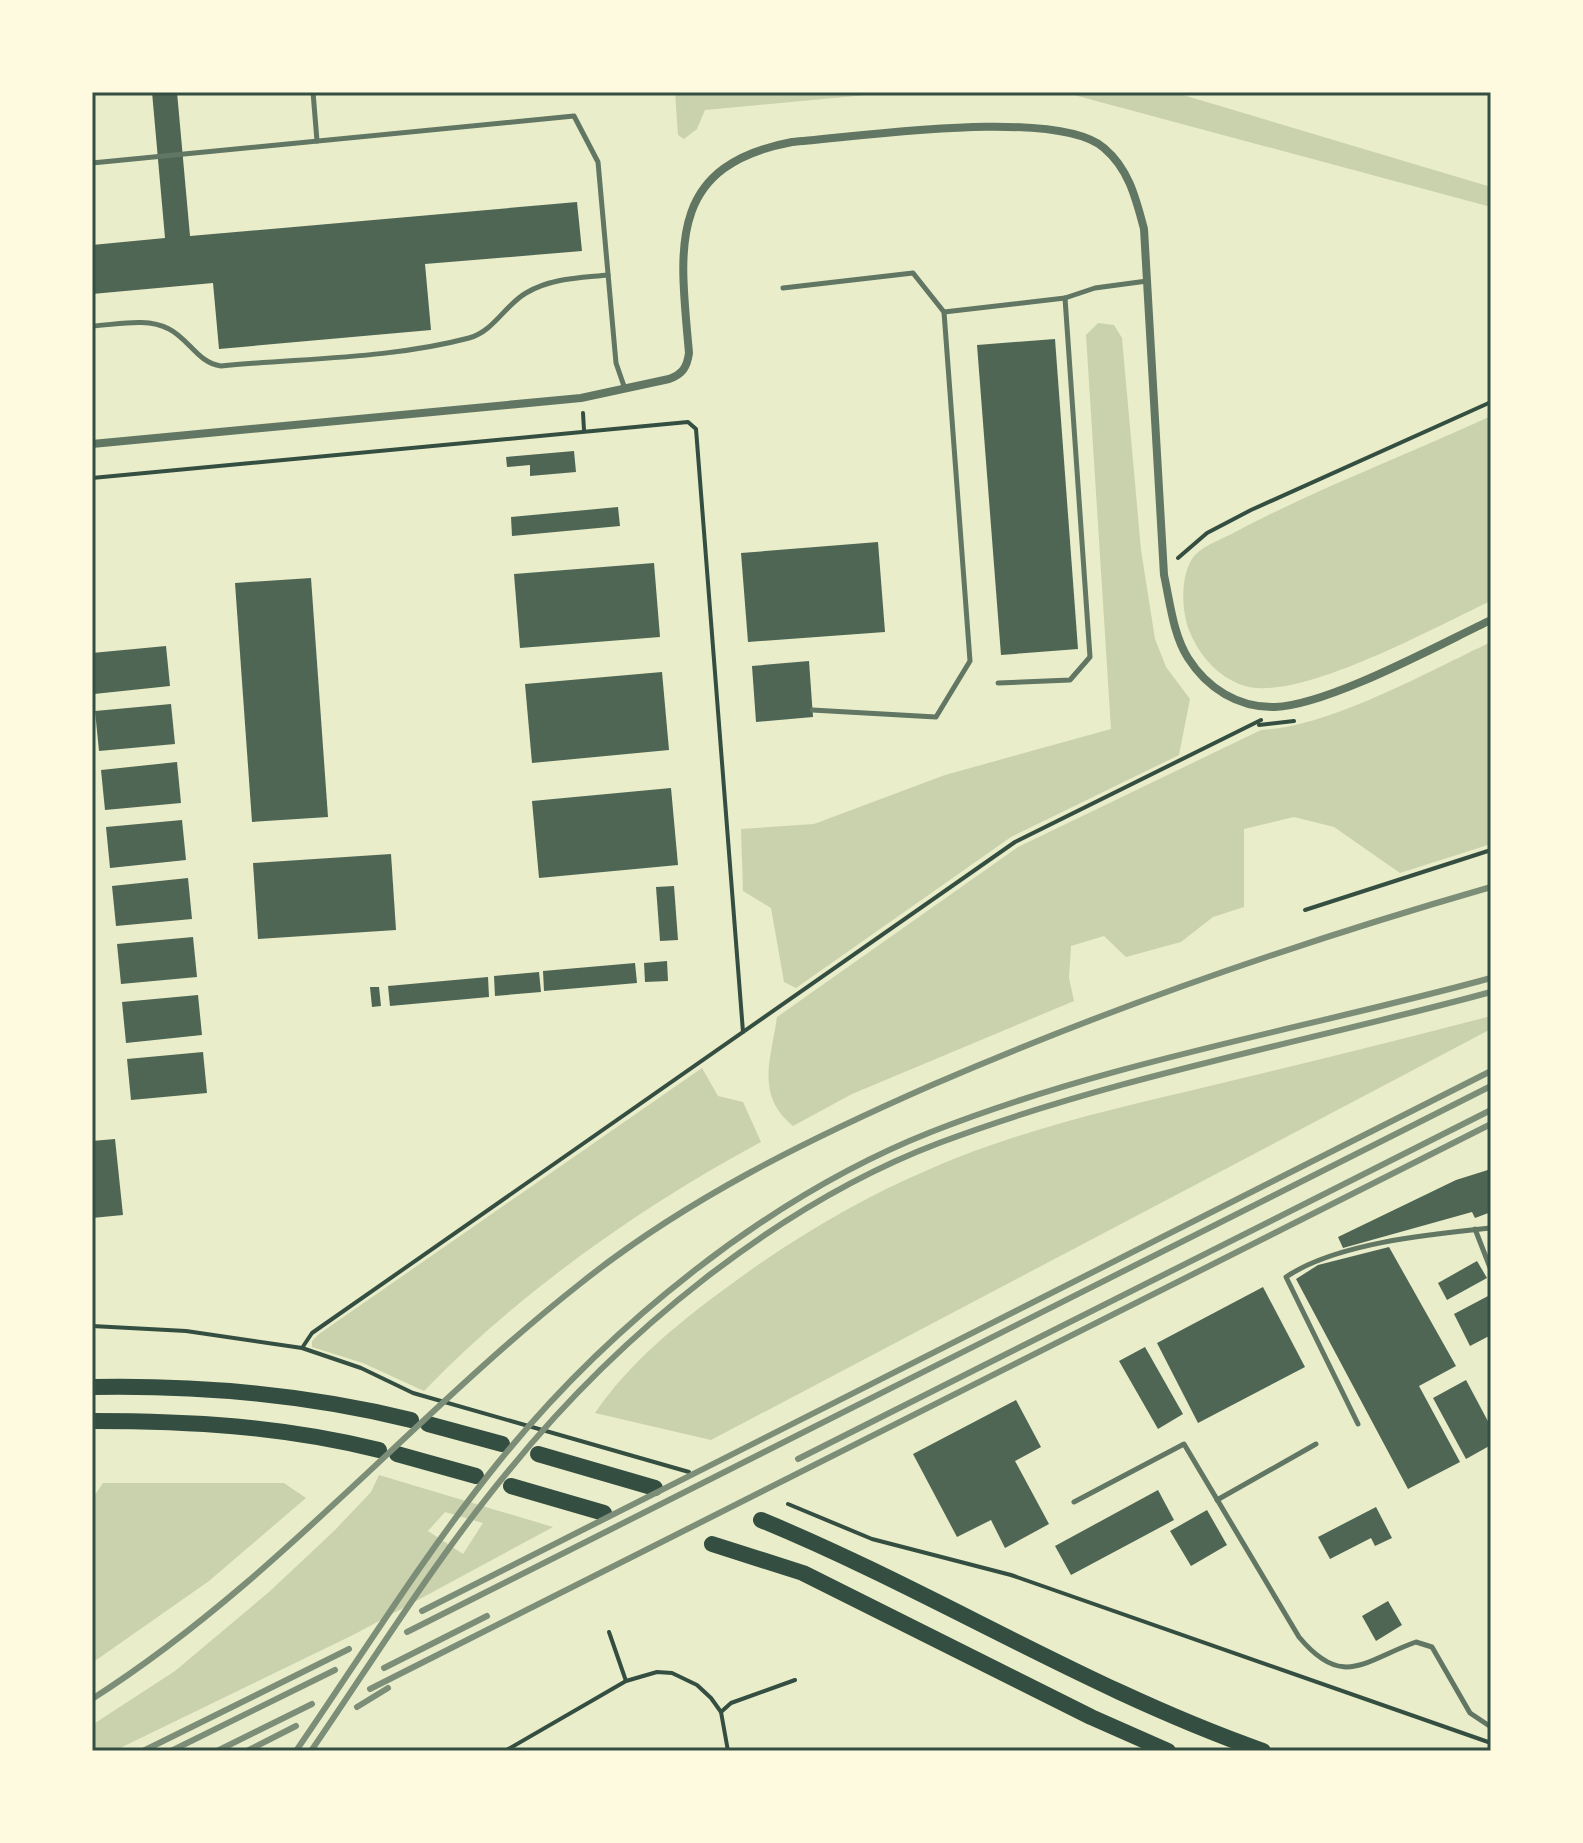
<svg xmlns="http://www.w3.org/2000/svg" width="1583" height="1843" viewBox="0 0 1583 1843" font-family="'Work Sans',sans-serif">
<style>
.green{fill:#cad2ad;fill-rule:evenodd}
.building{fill:#4f6655}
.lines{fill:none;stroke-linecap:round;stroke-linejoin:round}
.path{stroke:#344e41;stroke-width:4}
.service{stroke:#617663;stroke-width:5}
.minor{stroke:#617663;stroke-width:8}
.trunk{stroke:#344e41;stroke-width:16}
.rail{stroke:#7c8e77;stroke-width:6}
.neatline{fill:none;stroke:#344e41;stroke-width:3}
</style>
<rect width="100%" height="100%" fill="#e9edc9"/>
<g class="green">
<polygon points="675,92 898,92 705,110 697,129 684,139 678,135"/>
<polygon points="1063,92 1173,92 1491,187 1491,207"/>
<polygon points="1098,323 1114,325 1122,338 1141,550 1155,639 1166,667 1190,699 1179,755 1011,837 796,988 784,982 771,908 743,891 741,829 814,824 945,775 1111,729 1086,335"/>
<path d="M1491,416V601C1438,625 1296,705 1242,685C1217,676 1199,655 1189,630C1181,610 1180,572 1195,555C1204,545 1225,538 1237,531C1319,488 1406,455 1491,416Z"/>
<path d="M1491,642V844L1400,873L1334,827L1294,817L1244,829V907L1213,917L1181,942L1126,957L1104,936L1071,946L1069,978L1074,1001L852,1094L793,1126C755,1094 771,1060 777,1017L1018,847L1261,730C1330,727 1427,672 1491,642Z"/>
<path d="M1491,1016V1029L711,1440L595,1413C630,1362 677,1324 726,1288C789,1241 857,1200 930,1169C1021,1129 1118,1108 1214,1085C1307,1063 1399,1040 1491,1016Z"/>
<path d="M702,1068L718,1096L743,1102L761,1142C640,1207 520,1292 424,1391L363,1363L312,1347V1341L319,1334Z"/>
<path d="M379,1475L553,1527L355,1634L114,1751H92V1725L175,1671L269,1592L335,1530L371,1492ZM445,1512L483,1523L463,1554L428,1531Z"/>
<polygon points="103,1483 284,1483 306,1498 209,1581 92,1663 92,1499"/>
</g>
<g class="building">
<polygon points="152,92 177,92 190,236 577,202 582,251 425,264 431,330 219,349 213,283 92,294 92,245 165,238"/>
<polygon points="1055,339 1078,649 1001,655 977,345"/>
<polygon points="574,451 576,472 530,476 530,465 507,467 506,457"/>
<polygon points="618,507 620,526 512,536 511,517"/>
<polygon points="878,542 885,632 748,642 741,553"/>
<polygon points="654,563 660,637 520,648 514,574"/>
<polygon points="311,578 328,817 252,822 235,583"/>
<polygon points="166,646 170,686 94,694 92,653"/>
<polygon points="809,661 813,717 756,722 752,666"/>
<polygon points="662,672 669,750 532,763 525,684"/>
<polygon points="171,704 175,744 99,751 95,711"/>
<polygon points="177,762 181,803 105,810 101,770"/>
<polygon points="671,788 678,865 539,878 532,801"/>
<polygon points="182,820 186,860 110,868 106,827"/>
<polygon points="391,854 396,930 258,939 253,863"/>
<polygon points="188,878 192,919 116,926 112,886"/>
<polygon points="674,886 678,940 660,941 656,887"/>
<polygon points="193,937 197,977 121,984 117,944"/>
<polygon points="667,961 668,981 645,982 644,963"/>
<polygon points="635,963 637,983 544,991 543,971"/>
<polygon points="539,972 541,992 495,996 494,976"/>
<polygon points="488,977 489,997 390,1006 388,986"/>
<polygon points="370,987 379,987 381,1006 372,1007"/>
<polygon points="198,995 202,1035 126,1043 122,1002"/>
<polygon points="203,1052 207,1093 131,1100 127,1059"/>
<polygon points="115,1139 123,1215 92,1218 92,1141"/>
<polygon points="1491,1169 1491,1212 1475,1218 1472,1212 1343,1248 1338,1237 1456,1180"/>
<polygon points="1389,1247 1456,1366 1419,1386 1460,1462 1408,1489 1296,1279 1318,1265"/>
<polygon points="1477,1261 1487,1278 1447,1300 1438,1283"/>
<polygon points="1263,1287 1305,1367 1198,1423 1157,1343"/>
<polygon points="1488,1296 1491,1335 1470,1346 1454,1314"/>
<polygon points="1145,1347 1183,1414 1158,1429 1119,1361"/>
<polygon points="1466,1380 1491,1427 1491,1445 1466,1459 1433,1398"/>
<polygon points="1016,1400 1041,1447 1015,1461 1049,1524 1005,1548 991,1520 957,1537 913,1454"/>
<polygon points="1158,1490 1174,1520 1071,1575 1055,1546"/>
<polygon points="1376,1507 1392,1538 1375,1546 1371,1538 1330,1559 1318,1537"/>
<polygon points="1207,1510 1227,1545 1191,1566 1170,1531"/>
<polygon points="1388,1601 1402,1625 1376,1641 1362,1616"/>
</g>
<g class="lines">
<g class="path">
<polyline points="583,413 584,430"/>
<polyline points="92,478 688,422 696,429 743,1032"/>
<polyline points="1178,558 1207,533 1251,510 1491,402"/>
<polyline points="1259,725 1294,721"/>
<polyline points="1305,910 1491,850"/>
<polyline points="92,1326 186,1331 302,1348 361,1368 413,1393 689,1472"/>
<polyline points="302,1348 312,1333 1015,842 1261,720"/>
<polyline points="788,1504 872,1539 1011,1575 1491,1743"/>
<polyline points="609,1632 626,1681"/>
<polyline points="721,1712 731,1703 795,1680"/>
<polyline points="505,1751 626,1681 657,1672 672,1673 697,1685 711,1698 721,1712 728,1751"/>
</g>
<g class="service">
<polyline points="313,92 317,141"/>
<polyline points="92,163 574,116 598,162 616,363 625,389"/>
<polyline points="783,288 913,273 944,312"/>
<path d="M92,326C116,325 147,317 169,329C189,339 198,363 221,366C302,358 390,359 469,338C494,331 505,305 526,293C551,278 580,278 608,275"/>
<polyline points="998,683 1070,680 1090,657 1065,298"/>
<polyline points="812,710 936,717 970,661 944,312 1065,298 1095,288 1147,281"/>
<polyline points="1475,1229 1491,1270"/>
<path d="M1358,1424L1286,1277C1336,1243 1431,1234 1491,1228"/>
<polyline points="1217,1500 1316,1444"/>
<path d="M1074,1502L1184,1444L1299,1637C1343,1690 1365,1660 1416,1642L1432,1647L1470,1713L1491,1727"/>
</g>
<path class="minor" d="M92,444L581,398L669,379C683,374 687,367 689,353C680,250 665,166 792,142C858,137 1057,107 1104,148C1129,169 1136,199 1144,229L1164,575C1170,602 1173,634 1188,658C1207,688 1238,708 1275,707C1329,705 1438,645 1491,620"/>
<g class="trunk">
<path d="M92,1387C201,1385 305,1394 411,1420"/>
<path d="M92,1421C190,1421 283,1426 379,1450"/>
<polyline points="428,1424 502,1444"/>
<polyline points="397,1454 476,1476"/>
<polyline points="538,1454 655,1488"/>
<polyline points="511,1486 604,1513"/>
<path d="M761,1520C931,1590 1089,1690 1263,1751"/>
<polyline points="712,1544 803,1573 1091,1717 1168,1751"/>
</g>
<g class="rail">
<polyline points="798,1459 1491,1110"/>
<polyline points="422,1611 1491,1071"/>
<polyline points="407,1632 1491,1086"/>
<polyline points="384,1668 487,1616"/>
<polyline points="370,1689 1491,1124"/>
<path d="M92,1699C274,1583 412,1416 581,1283C686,1199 809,1139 932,1085C1114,1006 1300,942 1491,887"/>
<polyline points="357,1707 388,1688"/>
<polyline points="143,1751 349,1649"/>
<polyline points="171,1751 335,1670"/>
<polyline points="217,1751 312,1704"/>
<polyline points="247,1751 296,1726"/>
<path d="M296,1751C362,1655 424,1555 497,1464C606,1328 767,1197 931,1132C1111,1061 1305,1029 1491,978"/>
<path d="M311,1751C376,1656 437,1557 510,1469C619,1335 776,1205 939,1143C1117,1076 1307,1042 1491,992"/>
</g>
</g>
<rect width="1583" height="1843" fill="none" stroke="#fefae0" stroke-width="188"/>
<rect x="94" y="94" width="1395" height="1655" class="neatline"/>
</svg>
